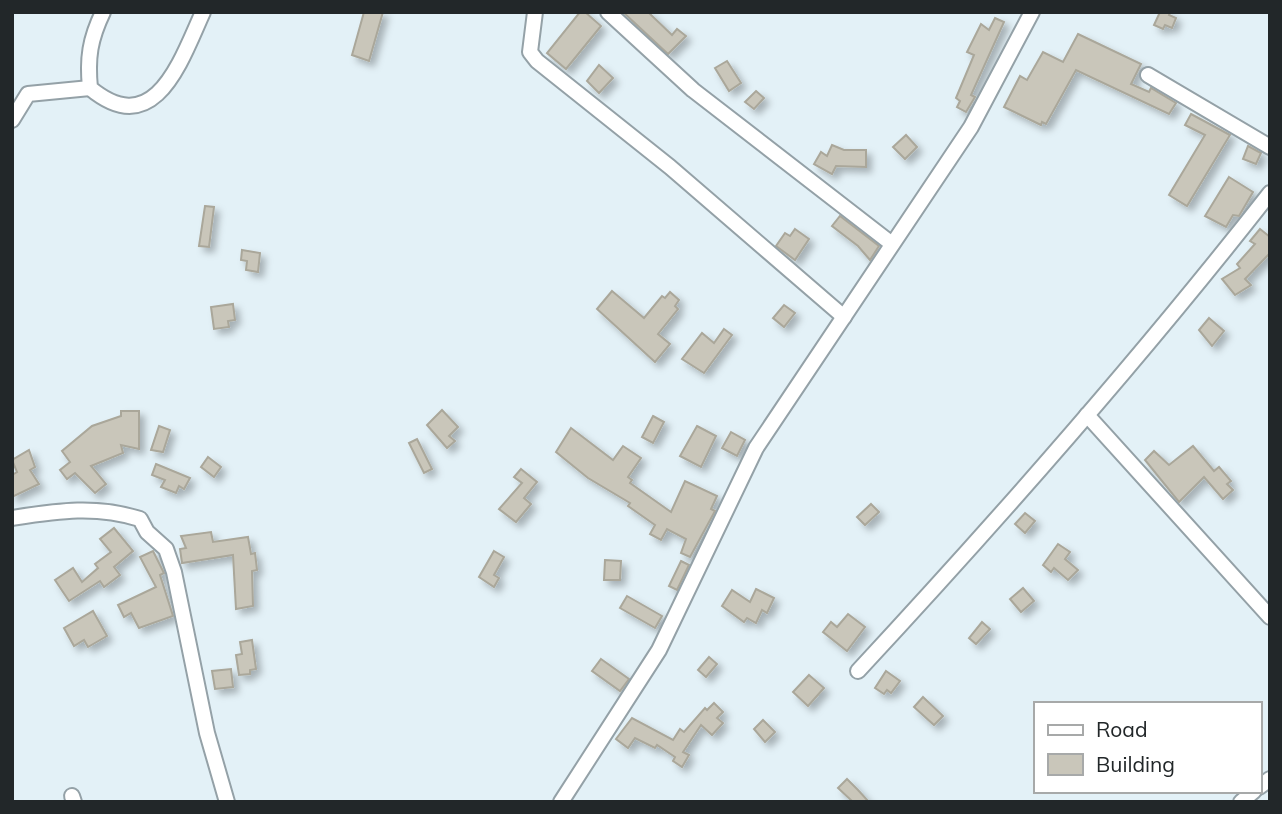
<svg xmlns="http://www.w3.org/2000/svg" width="1282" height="814" viewBox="0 0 1282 814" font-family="Mulish,sans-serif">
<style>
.building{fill:#c9c6ba;stroke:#aaa79a;stroke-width:2;filter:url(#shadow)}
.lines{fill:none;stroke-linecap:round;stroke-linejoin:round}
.minor-casing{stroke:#94a1a7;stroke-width:18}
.minor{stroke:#fff;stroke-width:14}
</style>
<defs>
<filter id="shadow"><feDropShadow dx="5" dy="5" stdDeviation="3.5" flood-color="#0004"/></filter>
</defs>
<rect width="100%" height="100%" fill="#e3f1f7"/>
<g class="building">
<polygon points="364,12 383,12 369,61 352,55"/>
<polygon points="580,12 585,12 601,26 566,69 547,53"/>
<polygon points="623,12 648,12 672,35 677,29 686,36 668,54"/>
<polygon points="1160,12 1170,12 1169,15 1176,18 1172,28 1165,25 1163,29 1154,25"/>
<polygon points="995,18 1004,22 971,95 975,97 966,112 957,107 960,101 956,98 974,55 967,52 981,24 989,30"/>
<polygon points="1078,34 1141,64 1131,84 1149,92 1151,88 1176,103 1169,114 1076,70 1046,124 1042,122 1041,125 1004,107 1020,76 1027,80 1043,52 1063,62"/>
<polygon points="727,61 741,83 729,91 715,68"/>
<polygon points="599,65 613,78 599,93 587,81"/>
<polygon points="756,91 764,98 754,109 745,102"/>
<polygon points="1191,114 1230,135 1187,206 1169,195 1205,135 1185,125"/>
<polygon points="906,135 917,147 905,159 893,147"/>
<polygon points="832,145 844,150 866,150 866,167 836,166 832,174 814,164 821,152 827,156"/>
<polygon points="1248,146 1261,153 1256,164 1243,159"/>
<polygon points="1229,177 1253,192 1239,216 1233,215 1226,227 1205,216"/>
<polygon points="205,206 214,207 209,247 199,246"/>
<polygon points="840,216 879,246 870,260 858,246 832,226"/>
<polygon points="795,229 809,239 795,260 776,246 785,233 790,236"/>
<polygon points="1260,229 1270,237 1270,253 1245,279 1251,285 1235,295 1222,279 1240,268 1237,264 1255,244 1250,241"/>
<polygon points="242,250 260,253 258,272 246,270 247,261 241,260"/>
<polygon points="612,291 644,318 662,296 665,298 670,292 679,300 675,306 678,309 658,334 670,344 655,362 597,309"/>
<polygon points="233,304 235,320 228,321 229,327 214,329 211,307"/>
<polygon points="784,305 795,313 784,327 773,318"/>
<polygon points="1209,318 1224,331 1212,346 1199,330"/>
<polygon points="724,329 732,335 704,373 682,359 702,333 714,343"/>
<polygon points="442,410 458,427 449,436 455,441 447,448 427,425"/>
<polygon points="121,411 139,411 139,449 121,445 123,453 91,466 106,484 95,493 75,473 67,479 60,470 70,462 62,451 92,426 121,416"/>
<polygon points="653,416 664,422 653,443 642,437"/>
<polygon points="159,426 170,430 163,452 151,450"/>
<polygon points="697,426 716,436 701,467 680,456"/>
<polygon points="571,428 613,460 623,446 641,458 628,477 632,480 630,483 671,512 685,481 717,496 711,509 715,511 690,557 681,553 686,539 667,529 661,540 650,534 655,525 628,506 630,503 588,478 556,452"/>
<polygon points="731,432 745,440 737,456 722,448"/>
<polygon points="417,439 432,469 424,473 409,443"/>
<polygon points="1193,446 1214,471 1219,467 1231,481 1227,484 1233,490 1223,499 1204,477 1179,502 1145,460 1154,451 1169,465"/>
<polygon points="29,450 35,467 30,470 39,484 12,497 12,475 17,472 12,460"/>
<polygon points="208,457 221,467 214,477 201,467"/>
<polygon points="156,464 190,478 184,489 179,486 176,493 161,487 165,480 152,475"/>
<polygon points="521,469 537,482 524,498 531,504 516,522 499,509 522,483 514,477"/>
<polygon points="871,504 879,512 865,525 857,517"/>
<polygon points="1025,513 1035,521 1025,533 1015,524"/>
<polygon points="114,528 133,551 114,567 120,575 104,587 100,581 69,601 55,580 73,568 82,582 98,568 95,564 111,552 100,539"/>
<polygon points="211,532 213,542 248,537 251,554 255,553 257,570 252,571 253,606 236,609 233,555 182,563 180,549 186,548 181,536"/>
<polygon points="1058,544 1070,552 1065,559 1078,570 1068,580 1054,568 1051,572 1043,565"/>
<polygon points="153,551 164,573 160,575 173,616 139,628 131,613 124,617 118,605 156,587 140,557"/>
<polygon points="494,551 504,557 494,575 499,578 494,587 479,577"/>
<polygon points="605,560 621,561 620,580 604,580"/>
<polygon points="681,561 689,565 677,590 669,586"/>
<polygon points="1023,588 1034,601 1021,612 1010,599"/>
<polygon points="756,589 774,598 767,613 762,610 756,623 747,618 744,622 722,606 732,590 750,602"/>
<polygon points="627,596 662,616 655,628 620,608"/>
<polygon points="93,611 107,636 88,647 84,640 74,646 64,628"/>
<polygon points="848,614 865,627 847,651 823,632 831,622 837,627"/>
<polygon points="982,622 990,629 976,644 969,638"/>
<polygon points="252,640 256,669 250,670 250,674 239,675 236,655 242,654 240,642"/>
<polygon points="709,657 717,664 706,677 698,670"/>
<polygon points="601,659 629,679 620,691 592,671"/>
<polygon points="231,669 233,687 215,689 212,671"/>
<polygon points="886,671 900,681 891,693 887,690 884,694 875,688"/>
<polygon points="809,675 824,688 808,706 793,692"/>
<polygon points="923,697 943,716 934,725 914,707"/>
<polygon points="714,703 723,712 717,718 723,723 712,735 701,725 683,752 689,755 682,767 673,761 675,757 657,745 655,748 635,738 628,748 616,739 632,718 673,740 680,729 684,732 705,708 707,710"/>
<polygon points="763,720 775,732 765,742 754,729"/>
<polygon points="847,779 858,790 869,802 853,802 838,788"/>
</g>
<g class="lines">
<defs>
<g id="minor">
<path d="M103,12C90,39 87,58 90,88C155,142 181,60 203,12"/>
<polyline points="535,12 530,52 537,61 670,167 844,317"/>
<polyline points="608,12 693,90 892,244"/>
<polyline points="1148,75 1270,147"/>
<polyline points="12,120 28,94 90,88"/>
<polyline points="1087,415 1270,617"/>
<path d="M12,518C58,511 95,505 140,519L147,532L166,549L174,572L207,733L227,802"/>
<path d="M858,671C1001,517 1140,359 1270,193"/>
<polyline points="1259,787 1270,779"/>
<polyline points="72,796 74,802"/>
<polyline points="561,802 659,650 756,448 971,127 1032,12"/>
<polyline points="1241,802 1254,791"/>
</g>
</defs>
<use href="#minor" class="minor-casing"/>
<use href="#minor" class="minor"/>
</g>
<rect width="1282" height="814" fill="none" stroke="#222729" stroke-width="28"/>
<rect x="1034" y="702" width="228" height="91" fill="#ffffff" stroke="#a7a9a9" stroke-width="2"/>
<rect x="1048" y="725" width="35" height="10" fill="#ffffff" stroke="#a7a9a9" stroke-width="2"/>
<text x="1096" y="737" font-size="21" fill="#222729">Road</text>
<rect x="1048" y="754" width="35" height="21" fill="#c9c6ba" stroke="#a7a9a9" stroke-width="2"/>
<text x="1096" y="772" font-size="21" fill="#222729">Building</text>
</svg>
